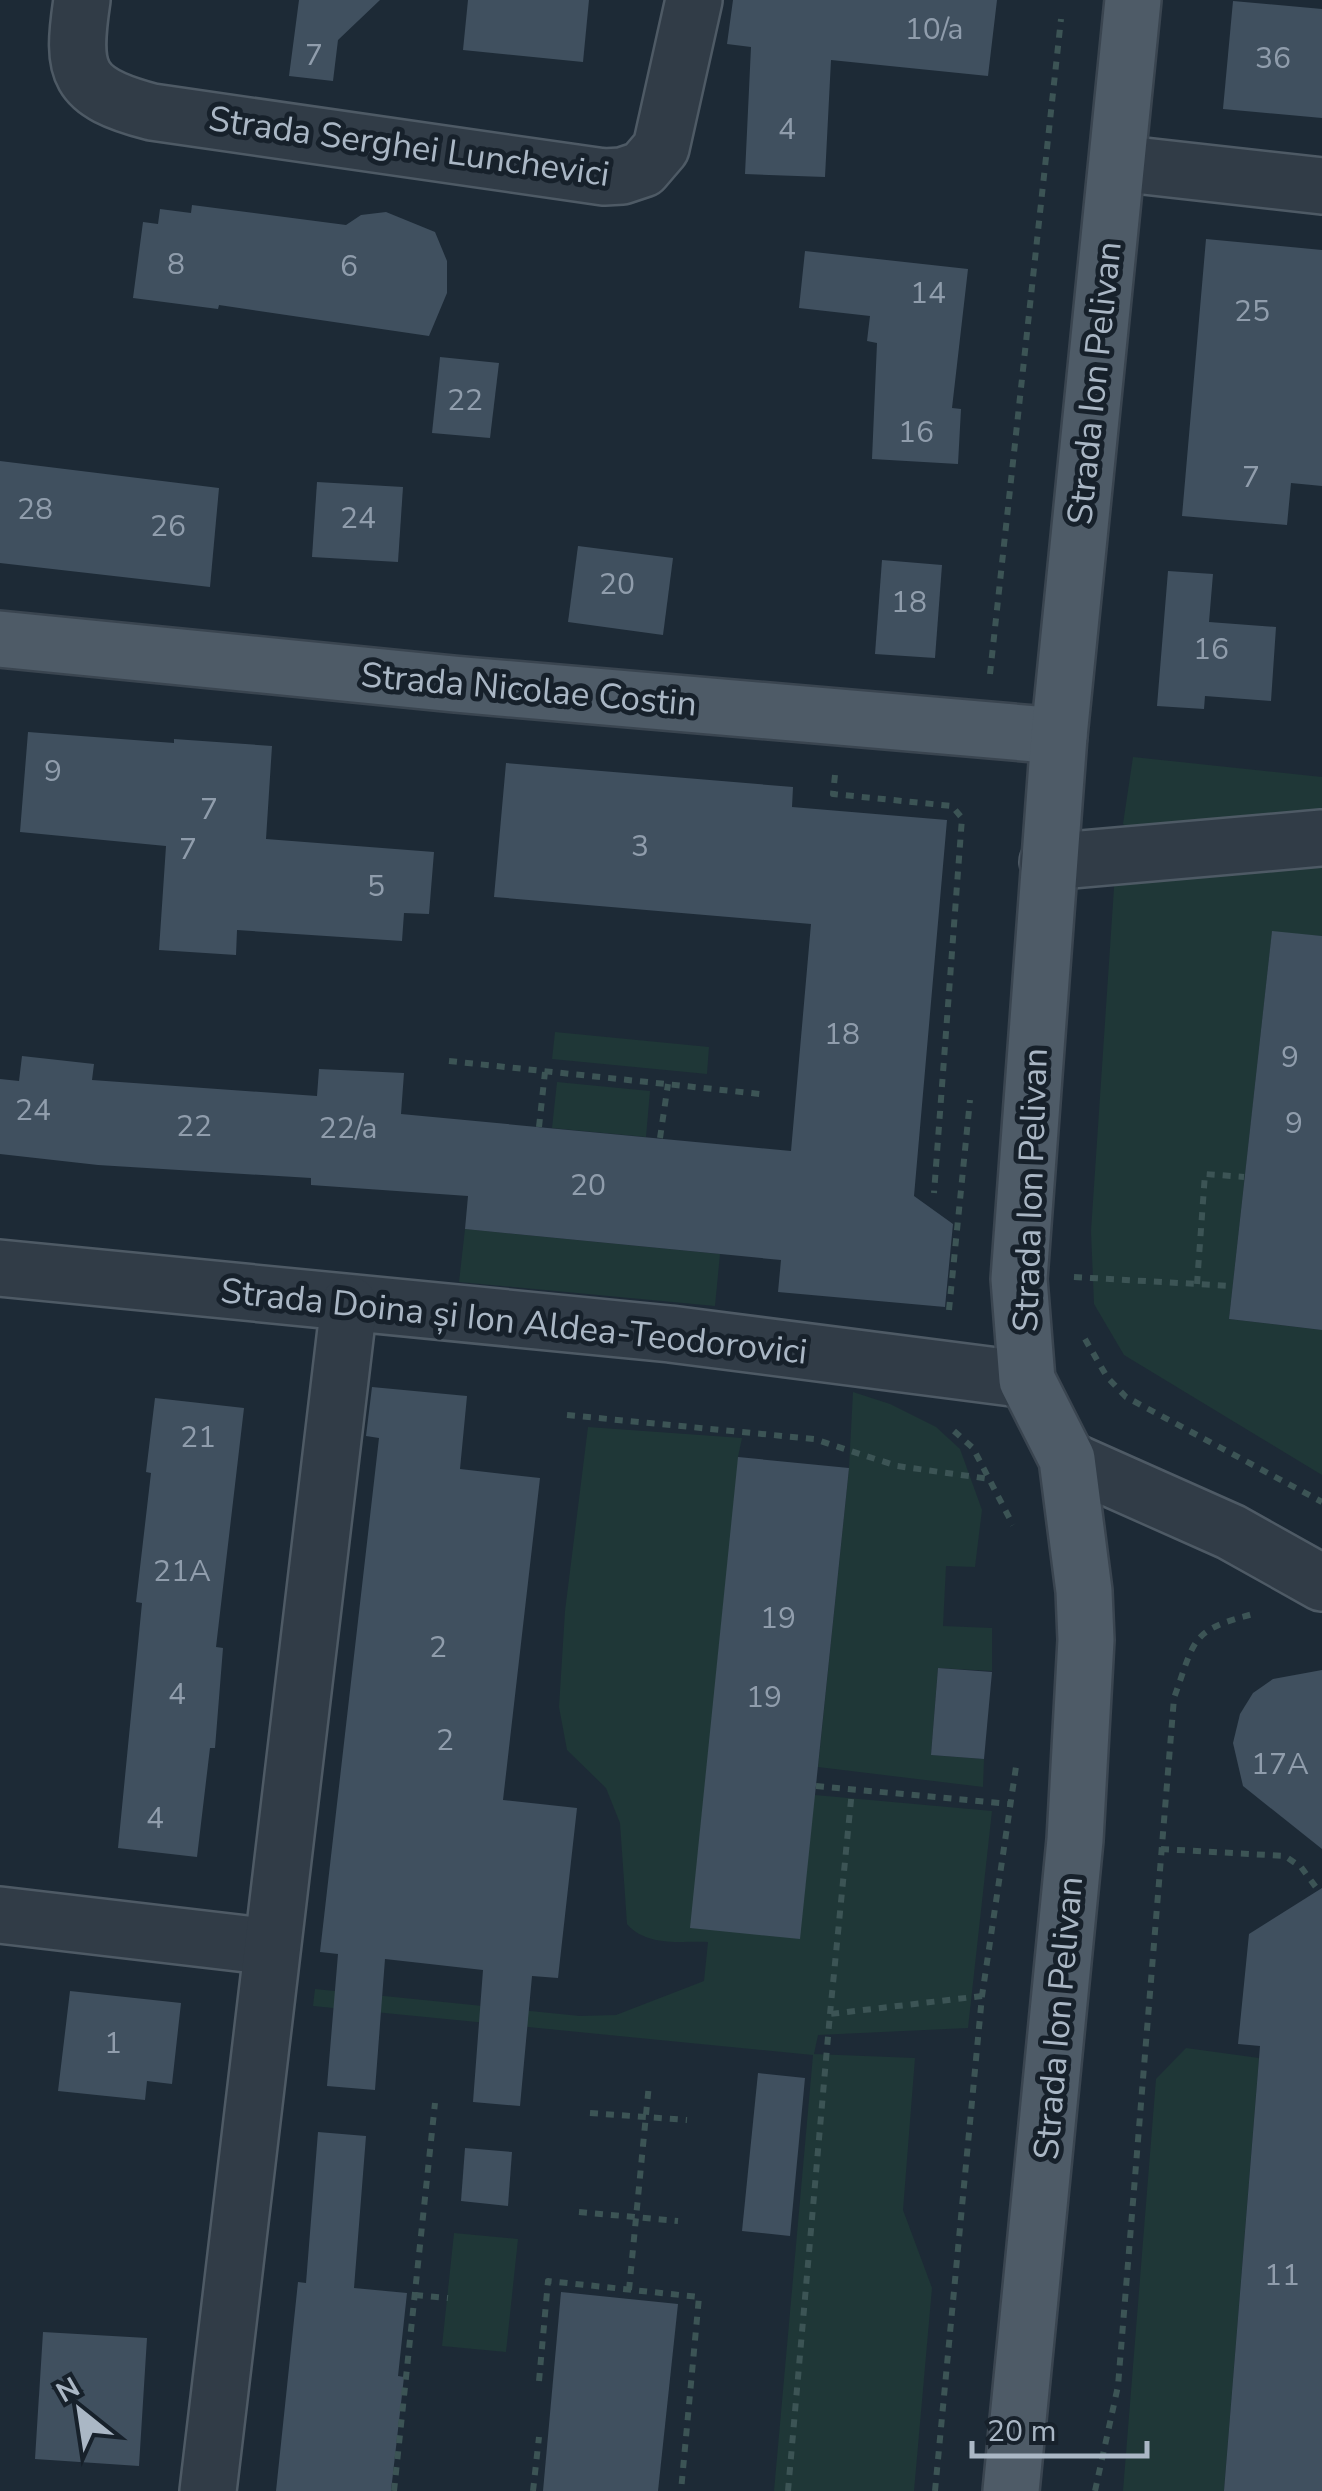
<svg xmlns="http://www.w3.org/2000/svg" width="1322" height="2491" viewBox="0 0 1322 2491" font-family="'Nunito Sans',sans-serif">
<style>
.green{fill:#1f3737}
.building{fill:#40505f}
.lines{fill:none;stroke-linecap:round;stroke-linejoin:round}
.minor-casing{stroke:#4e5a65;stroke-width:60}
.major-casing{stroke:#3a4550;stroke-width:60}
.path{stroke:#3c5455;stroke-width:6;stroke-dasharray:8 8;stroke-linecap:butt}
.minor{stroke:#313c47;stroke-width:55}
.major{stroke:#4e5b67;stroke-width:55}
.labels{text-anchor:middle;stroke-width:10;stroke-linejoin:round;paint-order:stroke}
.number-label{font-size:30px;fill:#909dac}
.street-label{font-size:35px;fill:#aab7c5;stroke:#17212b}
</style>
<rect width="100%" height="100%" fill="#1d2a36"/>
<g class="green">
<polygon points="1133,757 1322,777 1322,816 1133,832 1123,824"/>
<polygon points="1322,861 1322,936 1272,932 1229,1319 1322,1330 1322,1475 1124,1355 1094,1304 1091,1231 1115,873"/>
<polygon points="555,1032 709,1047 707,1074 552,1059"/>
<polygon points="557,1082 650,1091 646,1137 552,1128"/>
<polygon points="465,1229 720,1254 715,1306 459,1282"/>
<polygon points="853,1392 890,1404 936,1427 960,1449 982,1510 975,1567 946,1566 943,1626 992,1628 992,1671 938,1668 931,1755 984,1759 983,1787 818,1767 849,1468"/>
<path d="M588,1427L742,1438L738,1457L815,1795L992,1811L968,2028L818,2035L814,2054L915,2058L903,2210L932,2288L914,2491H774L813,2055L313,2006L315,1989L580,2016L616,2015L704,1981L708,1942C680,1941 647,1947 627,1924L620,1823L606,1788L567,1750L559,1707L565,1611Z"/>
<polygon points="1186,2048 1259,2058 1224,2491 1123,2491 1156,2079"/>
<polygon points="454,2233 518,2239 506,2352 442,2346"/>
</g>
<g class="building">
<polygon points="299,0 380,0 338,40 333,81 289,76"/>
<polygon points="468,0 589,0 583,62 463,50"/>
<polygon points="733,0 997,0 988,76 831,60 825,177 745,174 751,47 727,44"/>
<polygon points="1233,1 1322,9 1322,118 1223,109"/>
<polygon points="192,205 346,225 361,215 386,212 435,232 447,261 447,293 429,336 219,305 218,309 133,298 143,222 158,224 160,209 191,213"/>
<polygon points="1206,239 1322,250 1322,486 1291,483 1287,525 1182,516"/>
<polygon points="805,251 968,269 952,408 961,409 958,464 872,459 877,343 867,341 870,316 799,308"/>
<polygon points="440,357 499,363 490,438 432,433"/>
<polygon points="0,461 219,488 210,587 0,563"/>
<polygon points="317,482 403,487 398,562 312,557"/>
<polygon points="578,546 673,558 663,635 568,622"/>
<polygon points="882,560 942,565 935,658 875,654"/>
<polygon points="1168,571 1213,574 1209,622 1276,627 1271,701 1205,696 1204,709 1157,706"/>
<polygon points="28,732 174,743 174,739 272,746 266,839 434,852 429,914 404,913 402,941 237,930 236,955 159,950 166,846 20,832"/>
<polygon points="506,763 793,787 792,807 947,820 914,1196 953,1224 945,1307 778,1292 781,1260 465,1229 468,1196 311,1185 311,1178 98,1165 0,1154 0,1079 19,1081 22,1056 94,1064 92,1080 317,1096 319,1069 404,1073 401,1114 791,1151 811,924 494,897"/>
<polygon points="1272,931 1322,936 1322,1330 1229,1319"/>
<polygon points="372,1387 467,1396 460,1469 540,1478 503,1800 577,1808 558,1978 532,1976 520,2106 473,2102 483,1970 385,1959 375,2090 327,2086 338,1954 320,1952 379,1438 366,1436"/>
<polygon points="155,1398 244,1408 216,1647 223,1648 215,1748 210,1748 197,1857 118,1848 142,1603 136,1602 151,1473 146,1472"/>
<polygon points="738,1457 849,1468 800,1939 690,1928"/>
<polygon points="938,1668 992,1672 984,1759 931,1755"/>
<polygon points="1322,1670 1322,1849 1243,1786 1233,1743 1240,1714 1253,1693 1273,1679"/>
<polygon points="1322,1888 1322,2491 1224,2491 1260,2046 1238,2044 1249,1934"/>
<polygon points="70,1991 181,2003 172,2084 147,2081 145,2100 58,2091"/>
<polygon points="758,2073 805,2078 790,2236 742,2231"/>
<polygon points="318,2132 366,2136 354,2288 407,2293 398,2376 404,2377 391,2491 276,2491 298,2282 306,2283"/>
<polygon points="465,2148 512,2152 508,2206 461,2201"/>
<polygon points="561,2292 678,2304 658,2491 543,2491"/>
<polygon points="43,2332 147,2338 139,2466 35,2459"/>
</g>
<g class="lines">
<defs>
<g id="minor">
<path d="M82,0C71,73 76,92 152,112L604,177L622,176L643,169L661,148L694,0"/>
<polyline points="1117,163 1322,186"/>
<polyline points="1048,862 1322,838"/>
<polyline points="0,1268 670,1334 1027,1380"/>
<polyline points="1067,1459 1231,1532 1322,1583"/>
<polyline points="0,1915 272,1947"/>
<polyline points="208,2491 349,1304"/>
</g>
<g id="major">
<polyline points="0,639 454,684 1059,736"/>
<polyline points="1011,2491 1075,1840 1086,1640 1084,1591 1067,1459 1027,1380 1019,1279 1059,736 1133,0"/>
</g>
</defs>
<use href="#minor" class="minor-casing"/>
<use href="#major" class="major-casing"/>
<g class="path">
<polyline points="990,674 1061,19"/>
<polyline points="835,775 833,794 952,806 962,818 934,1193"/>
<polyline points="449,1061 760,1094"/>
<polyline points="539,1127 545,1072"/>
<polyline points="660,1138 668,1084"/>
<polyline points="1074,1277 1232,1286"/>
<polyline points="1197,1284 1205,1174 1244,1177"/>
<polyline points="949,1310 970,1100"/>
<polyline points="1085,1339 1107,1377 1126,1397 1322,1502"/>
<polyline points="567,1415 814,1439 897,1466 990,1479"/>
<polyline points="954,1431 973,1448 1013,1525"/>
<polyline points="816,1786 1011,1804"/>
<polyline points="1161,1849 1285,1856 1301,1867 1318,1890"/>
<polyline points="830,2014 852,1790"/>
<polyline points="590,2113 687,2120"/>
<polyline points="579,2212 678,2221"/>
<polyline points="629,2290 649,2084"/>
<polyline points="415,2295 448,2298"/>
<polyline points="539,2381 548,2281 699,2297 681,2491"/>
<polyline points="394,2491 435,2103"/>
<polyline points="533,2491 539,2437"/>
<polyline points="788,2491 830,2014 982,1996"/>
<polyline points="935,2491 982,1996 1017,1760"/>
<path d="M1095,2491L1118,2386L1174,1698C1196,1637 1190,1630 1257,1613"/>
</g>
<use href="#minor" class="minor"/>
<use href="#major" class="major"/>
</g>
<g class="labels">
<g class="number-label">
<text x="934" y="39">10/a</text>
<text x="314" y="65">7</text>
<text x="1273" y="68">36</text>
<text x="787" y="139">4</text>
<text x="176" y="274">8</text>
<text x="349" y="276">6</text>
<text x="928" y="303">14</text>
<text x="1252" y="321">25</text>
<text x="465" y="410">22</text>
<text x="916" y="442">16</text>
<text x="1251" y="487">7</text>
<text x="35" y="519">28</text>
<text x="358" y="528">24</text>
<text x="168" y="536">26</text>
<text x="617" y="594">20</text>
<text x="909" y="612">18</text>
<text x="1211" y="659">16</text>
<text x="53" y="781">9</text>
<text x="209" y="819">7</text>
<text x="640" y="856">3</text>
<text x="188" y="859">7</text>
<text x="376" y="896">5</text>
<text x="842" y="1044">18</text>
<text x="1290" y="1067">9</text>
<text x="33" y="1120">24</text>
<text x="1294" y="1133">9</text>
<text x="194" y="1136">22</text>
<text x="348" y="1138">22/a</text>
<text x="588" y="1195">20</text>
<text x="198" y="1447">21</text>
<text x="182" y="1581">21A</text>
<text x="778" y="1628">19</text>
<text x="438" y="1657">2</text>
<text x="177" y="1704">4</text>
<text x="764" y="1707">19</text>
<text x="445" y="1750">2</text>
<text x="1280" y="1774">17A</text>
<text x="155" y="1828">4</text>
<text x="113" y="2053">1</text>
<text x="1282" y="2285">11</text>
</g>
<g class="street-label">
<text transform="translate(409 146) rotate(8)" y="12">Strada Serghei Lunchevici</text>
<text transform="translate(1094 383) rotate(-84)" y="12">Strada Ion Pelivan</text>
<text transform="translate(529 689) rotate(5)" y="12">Strada Nicolae Costin</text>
<text transform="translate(1030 1190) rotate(-88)" y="12">Strada Ion Pelivan</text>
<text transform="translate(514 1321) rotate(6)" y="12">Strada Doina și Ion Aldea-Teodorovici</text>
<text transform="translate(1058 2018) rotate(-85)" y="12">Strada Ion Pelivan</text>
</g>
</g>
<g transform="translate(80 2411) rotate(330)" stroke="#17212b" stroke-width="8" paint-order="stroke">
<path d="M0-8L18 38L0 25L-18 38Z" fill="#aab7c5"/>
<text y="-15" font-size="28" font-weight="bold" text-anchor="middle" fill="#aab7c5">N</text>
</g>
<path d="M972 2441v15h175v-15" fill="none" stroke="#aab7c5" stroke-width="5"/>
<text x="987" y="2441" font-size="30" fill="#aab7c5" stroke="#17212b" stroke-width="8" paint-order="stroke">20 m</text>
</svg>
